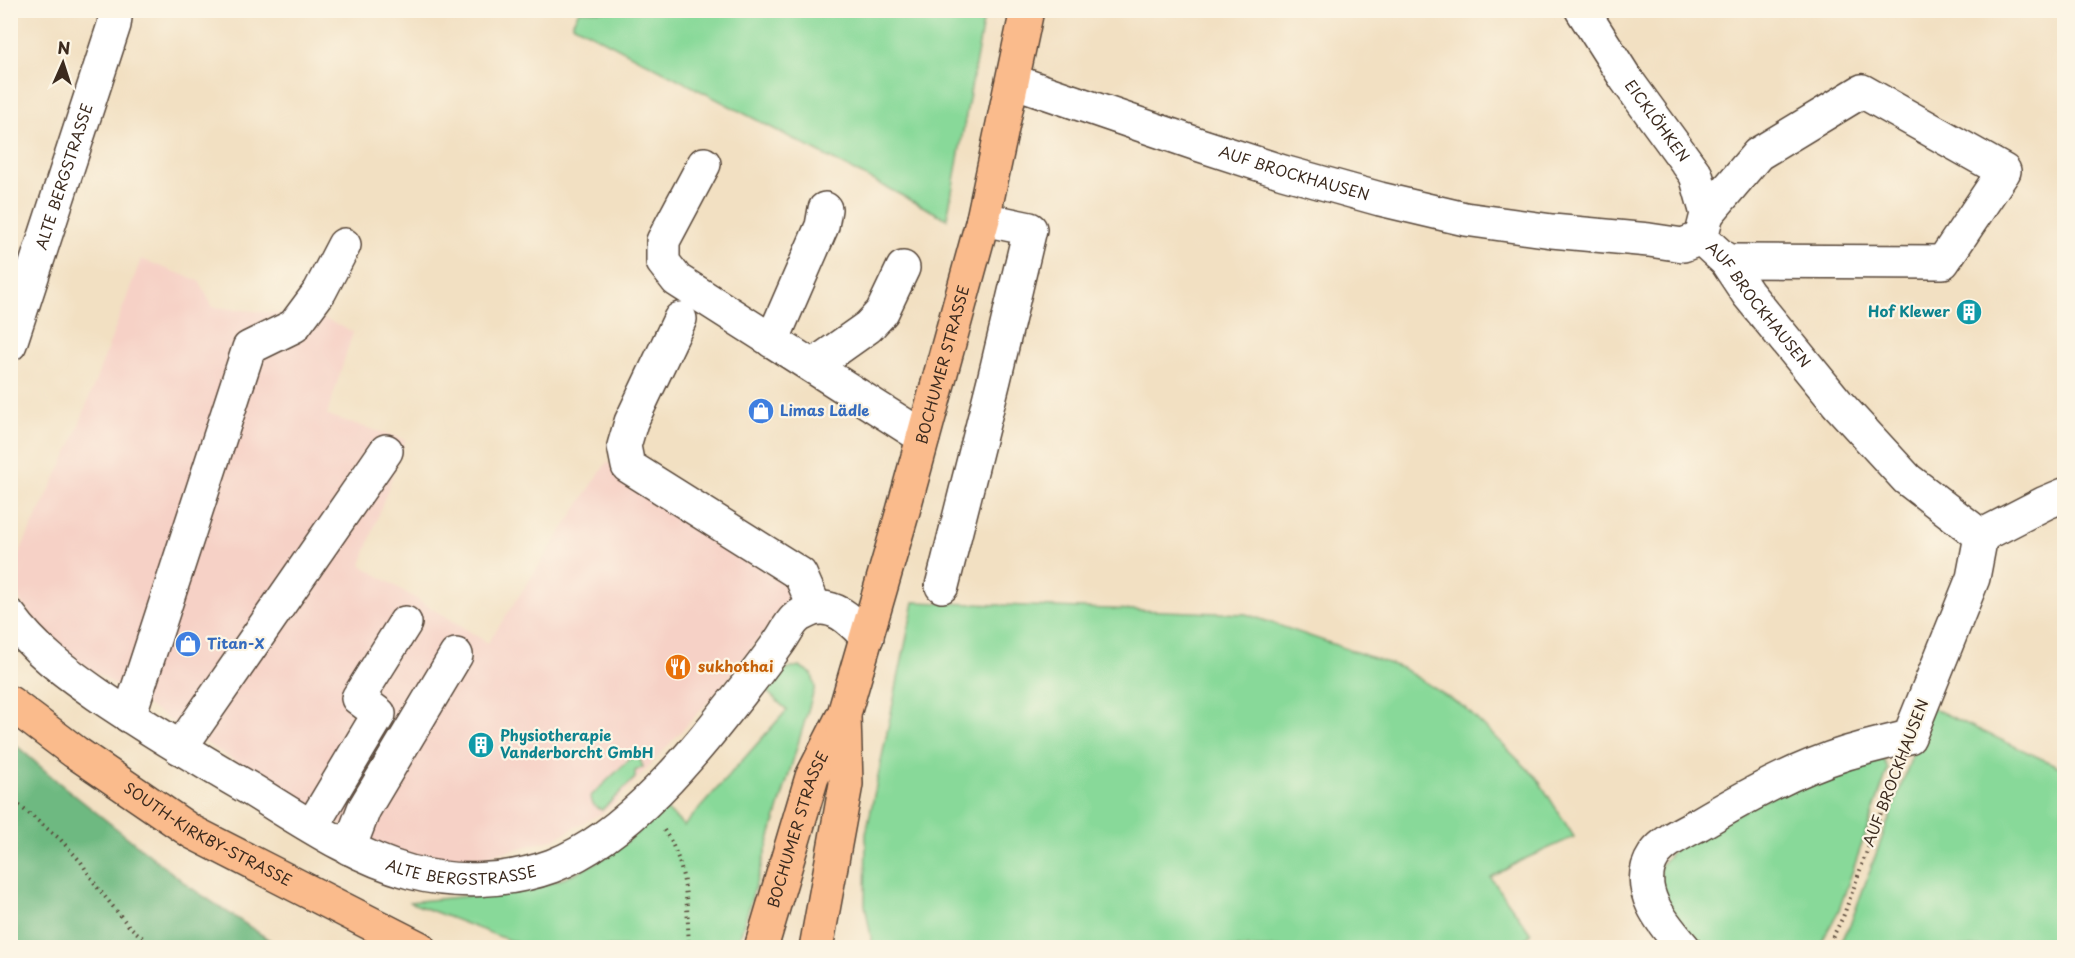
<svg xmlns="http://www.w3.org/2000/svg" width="2075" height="958" viewBox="0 0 2075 958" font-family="'Playpen Sans',sans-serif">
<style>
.built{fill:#f6d1c6}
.green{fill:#88d999;stroke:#62825c;stroke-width:1.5}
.forest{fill:#6eb981;stroke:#547250;stroke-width:1.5}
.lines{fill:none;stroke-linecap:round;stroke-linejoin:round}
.minor-casing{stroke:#564537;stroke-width:36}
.major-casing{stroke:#564537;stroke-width:36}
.path{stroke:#564537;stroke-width:4;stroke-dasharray:1.5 4.5;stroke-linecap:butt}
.minor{stroke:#fff;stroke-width:33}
.major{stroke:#fabb8c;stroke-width:33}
.labels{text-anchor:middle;stroke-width:4.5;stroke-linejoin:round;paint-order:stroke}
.street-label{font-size:15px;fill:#3b2a1e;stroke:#fcf5e5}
.culture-label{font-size:15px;font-weight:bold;fill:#0d838f;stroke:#fcf5e5;text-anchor:end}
.shop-label{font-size:15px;font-weight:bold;fill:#366cbe;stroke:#fcf5e5;text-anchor:start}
.food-label{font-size:15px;font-weight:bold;fill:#c56008;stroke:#fcf5e5;text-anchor:start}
</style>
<rect width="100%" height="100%" fill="#fcf5e5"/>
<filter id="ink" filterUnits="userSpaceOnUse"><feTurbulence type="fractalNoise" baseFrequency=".0167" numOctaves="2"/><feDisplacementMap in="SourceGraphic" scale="12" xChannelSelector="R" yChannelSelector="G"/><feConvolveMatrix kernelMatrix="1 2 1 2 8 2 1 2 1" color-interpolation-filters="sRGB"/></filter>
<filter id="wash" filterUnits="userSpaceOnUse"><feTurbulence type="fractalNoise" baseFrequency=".008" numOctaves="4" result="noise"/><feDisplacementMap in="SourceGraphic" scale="24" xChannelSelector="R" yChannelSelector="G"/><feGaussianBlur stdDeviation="1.35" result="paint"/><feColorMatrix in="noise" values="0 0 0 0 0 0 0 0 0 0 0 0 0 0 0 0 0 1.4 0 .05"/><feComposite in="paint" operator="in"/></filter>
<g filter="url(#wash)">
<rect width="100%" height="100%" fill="#f2e0c2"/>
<polygon class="built" points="141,259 199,281 213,307 323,318 353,332 327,415 405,440 361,565 488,643 607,462 800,584 722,687 616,802 602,813 552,840 480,858 417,859 371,841 305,806 71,657 42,633 16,595 11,583 11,570 72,444"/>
<g class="green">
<polygon points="579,11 985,11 947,219 572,24"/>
<polygon points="914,602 1246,614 1402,668 1464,707 1537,778 1574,837 1520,861 1491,878 1531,934 1513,948 873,947 865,905 866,834"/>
<polygon points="799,666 812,674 815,687 737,947 527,947 409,902 527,890 565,878 597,862 628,841 664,807 684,826 787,710 765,690 777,672"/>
<polygon points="1930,707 2064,769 2064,947 1837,948 1850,925"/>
<path d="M637,752L643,767L635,771V778L602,810C595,808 591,804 591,796Z"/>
<polygon points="1883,758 1888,769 1839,910 1819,947 1693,947 1664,910 1660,866 1678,845 1799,781"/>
</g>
<polygon class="forest" points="10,740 58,782 191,888 280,947 11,947"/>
</g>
<g filter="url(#ink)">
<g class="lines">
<defs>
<g id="minor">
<path id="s1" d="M1582,10L1626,79L1696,175L1707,214L1703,230"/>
<path id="s2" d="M1013,81L1200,145L1283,172L1380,199L1465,219L1552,231L1649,240L1683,245L1701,238L1726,261L1748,294L1838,404L1907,479L1981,536L1973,578L1909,737C1888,742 1867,747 1847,753C1795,769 1745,797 1699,824C1684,832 1664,841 1654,855C1632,888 1663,924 1684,948"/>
<polyline points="704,164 663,241 663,262 677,280 923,437"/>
<polyline points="1707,214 1758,154 1862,91 2004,171 1943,262 1726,261"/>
<polyline points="680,319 631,422 624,446 628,466 800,574 815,608"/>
<polyline points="772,341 822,226 825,209"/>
<path id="s3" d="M10,344L114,25L116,10"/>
<polyline points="813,366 868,327 882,312 903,268"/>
<polyline points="1981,536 2045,503 2064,495"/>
<polyline points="942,586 994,380 1030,229 983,219"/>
<path id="s4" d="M10,616C35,651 67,673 101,697C150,730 200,760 250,789C301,820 352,856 410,872C455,884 508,882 552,866C631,836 700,745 751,680C761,667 771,654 780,641C785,634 789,625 795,619C799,615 808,611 813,609C836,603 853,623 867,637"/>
<polyline points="129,716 249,348 294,326 320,291 344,245"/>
<polyline points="180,748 386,451"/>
<polyline points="312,826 379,714 358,698 405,623"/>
<polyline points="349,848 364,809 456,655"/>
</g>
<g id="major">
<path id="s5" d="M10,703L75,752L192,832L419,948"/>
<path id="s6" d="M761,948L812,777L844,714L903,511L983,219L1027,10"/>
<polyline points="816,948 846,784 844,716"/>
</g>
</defs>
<use href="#minor" class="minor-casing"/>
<use href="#major" class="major-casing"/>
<g class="path">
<polyline points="10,798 60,839 81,862 97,887 128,925 154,948"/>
<path d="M664,830C688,865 687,907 689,948"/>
<polyline points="1827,948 1843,917 1894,777"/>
</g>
<use href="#minor" class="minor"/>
<use href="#major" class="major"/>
</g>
</g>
<defs>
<symbol id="building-disc" viewBox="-11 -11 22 22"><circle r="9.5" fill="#0f9aa8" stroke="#fcf5e5"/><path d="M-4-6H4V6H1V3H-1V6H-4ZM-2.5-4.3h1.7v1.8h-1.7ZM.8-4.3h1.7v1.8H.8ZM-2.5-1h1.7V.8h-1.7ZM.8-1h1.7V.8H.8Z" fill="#fff"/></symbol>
<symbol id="shop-disc" viewBox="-11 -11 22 22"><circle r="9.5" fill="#3f7fe0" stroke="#fcf5e5"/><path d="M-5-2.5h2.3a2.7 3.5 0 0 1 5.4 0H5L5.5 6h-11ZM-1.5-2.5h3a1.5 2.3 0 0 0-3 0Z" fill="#fff"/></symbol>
<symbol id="restaurant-disc" viewBox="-11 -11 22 22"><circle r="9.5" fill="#e8710a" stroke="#fcf5e5"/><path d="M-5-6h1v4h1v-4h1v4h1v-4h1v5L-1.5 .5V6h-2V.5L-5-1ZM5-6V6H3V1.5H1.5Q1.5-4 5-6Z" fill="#fff"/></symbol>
</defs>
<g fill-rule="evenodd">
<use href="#building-disc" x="1954" y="297" width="30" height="30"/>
<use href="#shop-disc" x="746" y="396" width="30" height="30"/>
<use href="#shop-disc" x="173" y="629" width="30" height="30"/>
<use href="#restaurant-disc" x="663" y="652" width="30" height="30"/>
<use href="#building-disc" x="466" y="730" width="30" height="30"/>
</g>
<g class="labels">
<g class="street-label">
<text dy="5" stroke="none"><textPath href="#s1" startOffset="134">EICKLÖHKEN</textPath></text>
<text dy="5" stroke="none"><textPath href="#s2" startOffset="296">AUF BROCKHAUSEN</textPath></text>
<text dy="5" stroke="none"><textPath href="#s3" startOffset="176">ALTE BERGSTRASSE</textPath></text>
<text dy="5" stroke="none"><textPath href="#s2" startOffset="800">AUF BROCKHAUSEN</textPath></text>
<text dy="5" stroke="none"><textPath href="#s6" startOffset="612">BOCHUMER STRASSE</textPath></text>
<text transform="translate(1896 773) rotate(-69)" y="5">AUF BROCKHAUSEN</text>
<text dy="5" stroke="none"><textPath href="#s6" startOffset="124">BOCHUMER STRASSE</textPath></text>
<text dy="5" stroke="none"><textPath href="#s5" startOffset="238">SOUTH-KIRKBY-STRASSE</textPath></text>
<text dy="5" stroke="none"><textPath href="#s4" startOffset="530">ALTE BERGSTRASSE</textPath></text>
</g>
<g class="culture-label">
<text x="1950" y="317">Hof Klewer</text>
<text x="500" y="741" text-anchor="start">Physiotherapie<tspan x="500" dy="17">Vanderborcht GmbH</tspan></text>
</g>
<g class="shop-label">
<text x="780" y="416">Limas Lädle</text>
<text x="207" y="649">Titan-X</text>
</g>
<g class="food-label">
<text x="698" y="672">sukhothai</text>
</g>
</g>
<rect width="2075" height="958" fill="none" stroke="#fcf5e5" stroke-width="36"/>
<g transform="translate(63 63) rotate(3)" stroke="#fcf5e5" stroke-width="4.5" paint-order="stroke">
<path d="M0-4.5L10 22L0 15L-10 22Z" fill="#3b2a1e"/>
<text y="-9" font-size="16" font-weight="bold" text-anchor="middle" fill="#3b2a1e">N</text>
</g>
</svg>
